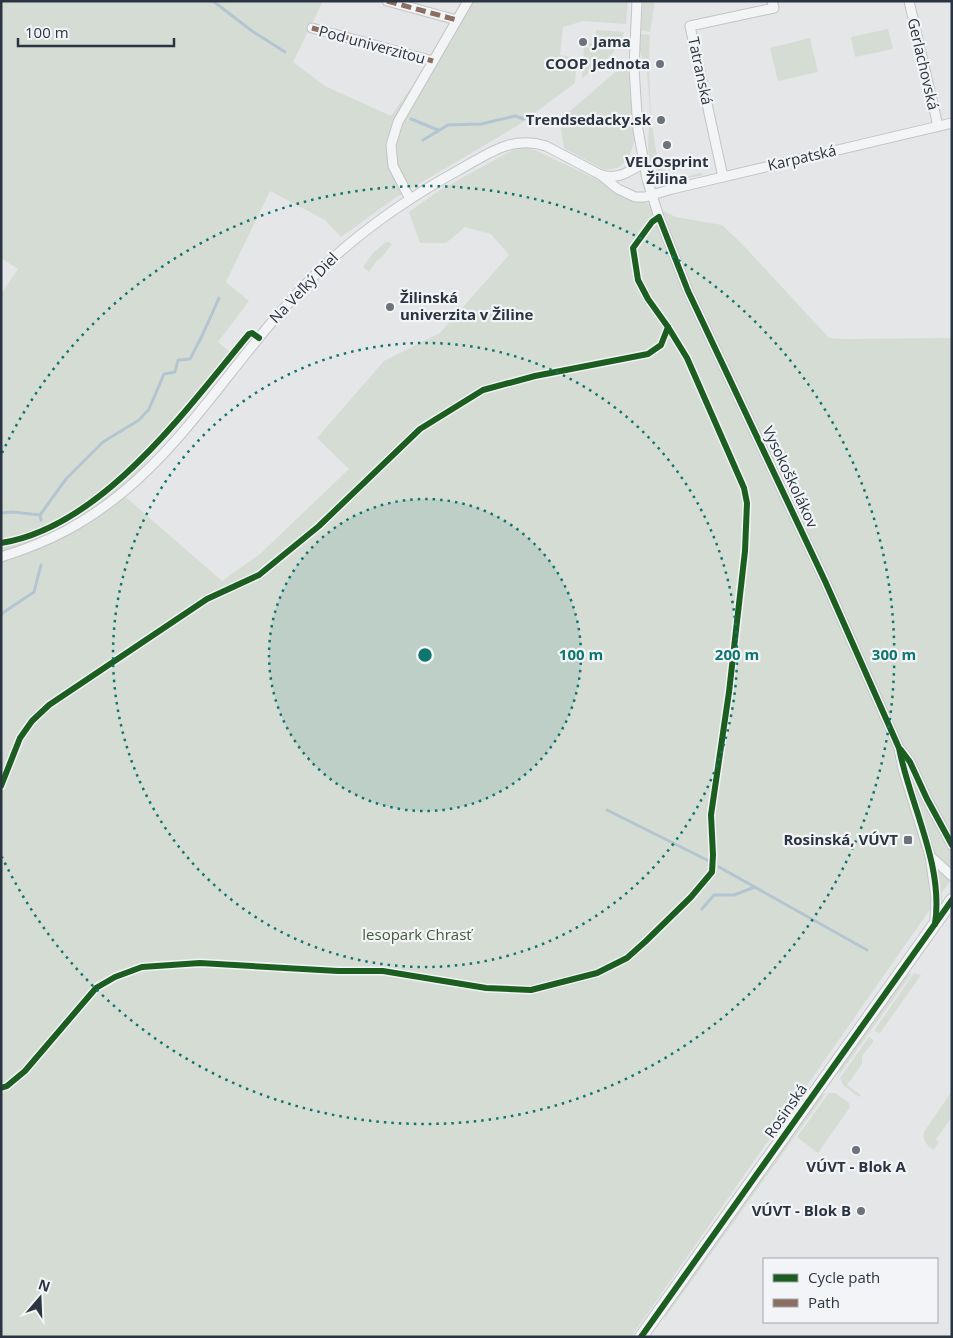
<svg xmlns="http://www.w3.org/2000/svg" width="953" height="1338" viewBox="0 0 953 1338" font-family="'Open Sans',sans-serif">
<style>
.green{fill:#d5dcd4}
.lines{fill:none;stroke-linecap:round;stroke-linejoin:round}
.stream{stroke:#b4c5d2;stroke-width:3}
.street-casing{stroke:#c2c4c6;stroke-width:11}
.secondary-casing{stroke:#c2c4c6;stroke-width:14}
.street{stroke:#f3f4f5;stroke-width:9}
.secondary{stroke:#f7f7f7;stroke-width:12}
.quiet{stroke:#8d6e63;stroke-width:5;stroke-dasharray:10 5;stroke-linecap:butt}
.cycleway-casing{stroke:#f2f4f7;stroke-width:9}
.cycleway{stroke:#1b5e20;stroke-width:6}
.ring{fill:none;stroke:#0f766e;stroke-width:2.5;stroke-dasharray:2.5 5}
.poi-dot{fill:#6c737b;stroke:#f2f4f7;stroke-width:2}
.labels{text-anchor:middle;stroke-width:4.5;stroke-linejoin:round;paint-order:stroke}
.poi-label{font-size:15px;font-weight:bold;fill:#2b3541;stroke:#f2f4f7;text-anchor:end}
.street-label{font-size:15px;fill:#2b3541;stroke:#f2f4f7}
.park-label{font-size:15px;fill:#435c38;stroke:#f2f4f7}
.centre{fill:#0f766e;stroke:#f2f4f7;stroke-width:2.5}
.ring-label{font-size:15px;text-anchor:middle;font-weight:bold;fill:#0f766e;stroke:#f2f4f7;stroke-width:4.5;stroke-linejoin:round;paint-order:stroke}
</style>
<rect width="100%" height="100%" fill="#e4e6e8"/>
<g class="green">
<polygon points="1,1 323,1 293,62 325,86 391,116 472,1 628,1 626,24 583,21 563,27 560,55 577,58 575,83 517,126 395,198 341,237 325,220 270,191 226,282 249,301 218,342 230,352 122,494 222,581 260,554 349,469 317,438 384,361 440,333 509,255 491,234 465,227 446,243 420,243 409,212 440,190 511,151 525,147 537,151 676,217 722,225 742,244 829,338 845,339 952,338 952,878 631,1337 1,1337 1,294 18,269 1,258"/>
<polygon points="643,1 655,1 650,32 641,30"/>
<polygon points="888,29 893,49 855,57 851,37"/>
<path d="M596,30L624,32C620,53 597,66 582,79L584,47L589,48V43H595Z"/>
<path d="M641,34L650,35C649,62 647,166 671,180L702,173V175L669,182L658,179C646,163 648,145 649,127L651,126L647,71L645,70L640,50Z"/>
<polygon points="810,38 818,72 778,81 770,48"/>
<path d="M626,63L628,64L634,142C630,158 622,172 603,169L564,148L561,130L565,118L569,112Z"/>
<polygon points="386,242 389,242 392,244 381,258 377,260 369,272 363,267 373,253"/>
<polygon points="912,973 841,1072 838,1075 841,1067 906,976"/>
<polygon points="914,973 921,975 880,1033 874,1031"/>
<polygon points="869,1037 873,1040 873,1042 862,1056 862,1064 847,1085 861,1095 859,1097 843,1085 840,1078"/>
<path d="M952,1091V1117L936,1139L939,1142L933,1150C927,1145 922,1140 924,1132Z"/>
<polygon points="826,1093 663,1321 670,1306 819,1096"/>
<polygon points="829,1093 835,1093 849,1103 850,1107 818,1153 797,1137"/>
</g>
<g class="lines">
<g class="stream">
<polyline points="213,1 252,31 285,52"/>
<polyline points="411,119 438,130"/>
<polyline points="423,140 448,125 481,124 515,116 524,119"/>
<polyline points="1,513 13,512 40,515"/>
<polyline points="41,520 40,515 66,479 103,442 139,420 149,409 164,374 175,372 178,360 190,359 202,336 219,298"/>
<polyline points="1,614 34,592 41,565"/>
<polyline points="607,810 709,861"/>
<polyline points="719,867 867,950"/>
<polyline points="702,909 714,895 734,895 755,887"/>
</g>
<defs>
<g id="street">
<polyline points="387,1 457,20"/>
<polyline points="637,1 634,68 638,130 647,179 659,217 688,291 825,581 899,748 903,769 930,856 952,876"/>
<polyline points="909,1 938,126"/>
<polyline points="312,28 433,61"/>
<path d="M602,175C619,180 629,171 644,163"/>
<polyline points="723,177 690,26 774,8 772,1"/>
<polyline points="410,199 393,166 391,145 398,122 468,1"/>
<path d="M1,557C49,542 84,524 123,492C186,440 231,367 285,307C334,250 393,206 459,170C488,154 511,135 546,146L601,175L618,189L635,197H645L672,189L952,123"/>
<polyline points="901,750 910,762 927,799 952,845"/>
<polyline points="930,856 936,898 935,920"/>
</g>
<polyline id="secondary" points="641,1337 952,900"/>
</defs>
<use href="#street" class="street-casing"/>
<use href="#secondary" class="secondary-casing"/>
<use href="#street" class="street"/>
<use href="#secondary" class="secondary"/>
<g class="quiet">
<polyline points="387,1 457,20"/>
<polyline points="312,28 433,61"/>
</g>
<defs>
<g id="cycleway">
<path d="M1,543C103,527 187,408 249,334L252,333L259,338"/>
<polyline points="901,750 910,762 927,799 952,845"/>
<polyline points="1,786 20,738 32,721 49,705 207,599 259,575 319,526 420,429 483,390 535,376 648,354 661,345 668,327"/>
<path d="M1,1088L7,1086L25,1071L96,988L115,977L142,967L200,963L338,971H383L486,988L531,990L597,973L627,958L646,941L691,897L712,872L713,855L711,815L729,692L745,551L747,503L744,488L687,358L668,327L648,299L638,280L633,248L652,222L659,217L688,291L825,581L899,748C910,805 944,865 935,924"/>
<polyline points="641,1337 952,900"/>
</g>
</defs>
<use href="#cycleway" class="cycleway-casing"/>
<use href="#cycleway" class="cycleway"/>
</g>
<circle cx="425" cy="655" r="156" fill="#0f766e" fill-opacity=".12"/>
<g class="ring">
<circle cx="425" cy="655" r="156"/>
<circle cx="425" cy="655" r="312"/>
<path d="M2 453A469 469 0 1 1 2 857"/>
</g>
<g class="poi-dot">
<circle cx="583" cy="42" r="5"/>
<circle cx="660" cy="64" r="5"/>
<circle cx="661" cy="120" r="5"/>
<circle cx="667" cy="145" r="5"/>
<circle cx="390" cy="307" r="5"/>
<rect x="903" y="835" width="10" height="10" rx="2.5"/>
<circle cx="856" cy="1150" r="5"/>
<circle cx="861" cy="1211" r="5"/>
</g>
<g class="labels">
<g class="poi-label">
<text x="593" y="47" text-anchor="start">Jama</text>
<text x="650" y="69">COOP Jednota</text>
<text x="651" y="125">Trendsedacky.sk</text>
<text x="667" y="167" text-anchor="middle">VELOsprint<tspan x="667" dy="17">Žilina</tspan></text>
<text x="400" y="303" text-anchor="start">Žilinská<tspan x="400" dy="17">univerzita v Žiline</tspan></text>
<text x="898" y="845">Rosinská, VÚVT</text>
<text x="856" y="1172" text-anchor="middle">VÚVT - Blok A</text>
<text x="851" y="1216">VÚVT - Blok B</text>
</g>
<g class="street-label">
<text transform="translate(372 45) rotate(15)" y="5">Pod univerzitou</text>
<text transform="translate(923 64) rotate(77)" y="5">Gerlachovská</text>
<text transform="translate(700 71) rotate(78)" y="5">Tatranská</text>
<text transform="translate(802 158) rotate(-13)" y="5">Karpatská</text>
<text transform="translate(304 288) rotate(-46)" y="5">Na Veľký Diel</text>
<text transform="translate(790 477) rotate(65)" y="5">Vysokoškolákov</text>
<text transform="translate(786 1111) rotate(-55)" y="5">Rosinská</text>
</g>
<g class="park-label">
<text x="417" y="940">lesopark Chrasť</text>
</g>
</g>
<circle cx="425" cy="655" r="8" class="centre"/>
<g class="ring-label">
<text x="581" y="660">100 m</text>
<text x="737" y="660">200 m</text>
<text x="894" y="660">300 m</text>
</g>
<rect width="953" height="1338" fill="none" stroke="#2b3541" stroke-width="5"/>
<rect x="763" y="1258" width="175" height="65" fill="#f2f4f7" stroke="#a2a8ae"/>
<rect x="773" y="1274" width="25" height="8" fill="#1b5e20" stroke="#a2a8ae"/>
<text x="808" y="1283" font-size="15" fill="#2b3541">Cycle path</text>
<rect x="773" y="1299" width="25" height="8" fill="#8d6e63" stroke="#a2a8ae"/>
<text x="808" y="1308" font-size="15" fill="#2b3541">Path</text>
<g transform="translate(40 1298) rotate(19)" stroke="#f2f4f7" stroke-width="4" paint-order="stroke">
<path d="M0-4L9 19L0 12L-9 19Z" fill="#2b3541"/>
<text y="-8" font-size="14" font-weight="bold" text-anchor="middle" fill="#2b3541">N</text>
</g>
<path d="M18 38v8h156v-8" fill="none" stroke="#2b3541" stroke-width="2.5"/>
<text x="25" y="38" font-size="15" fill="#2b3541" stroke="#f2f4f7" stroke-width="4" paint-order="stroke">100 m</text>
</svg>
